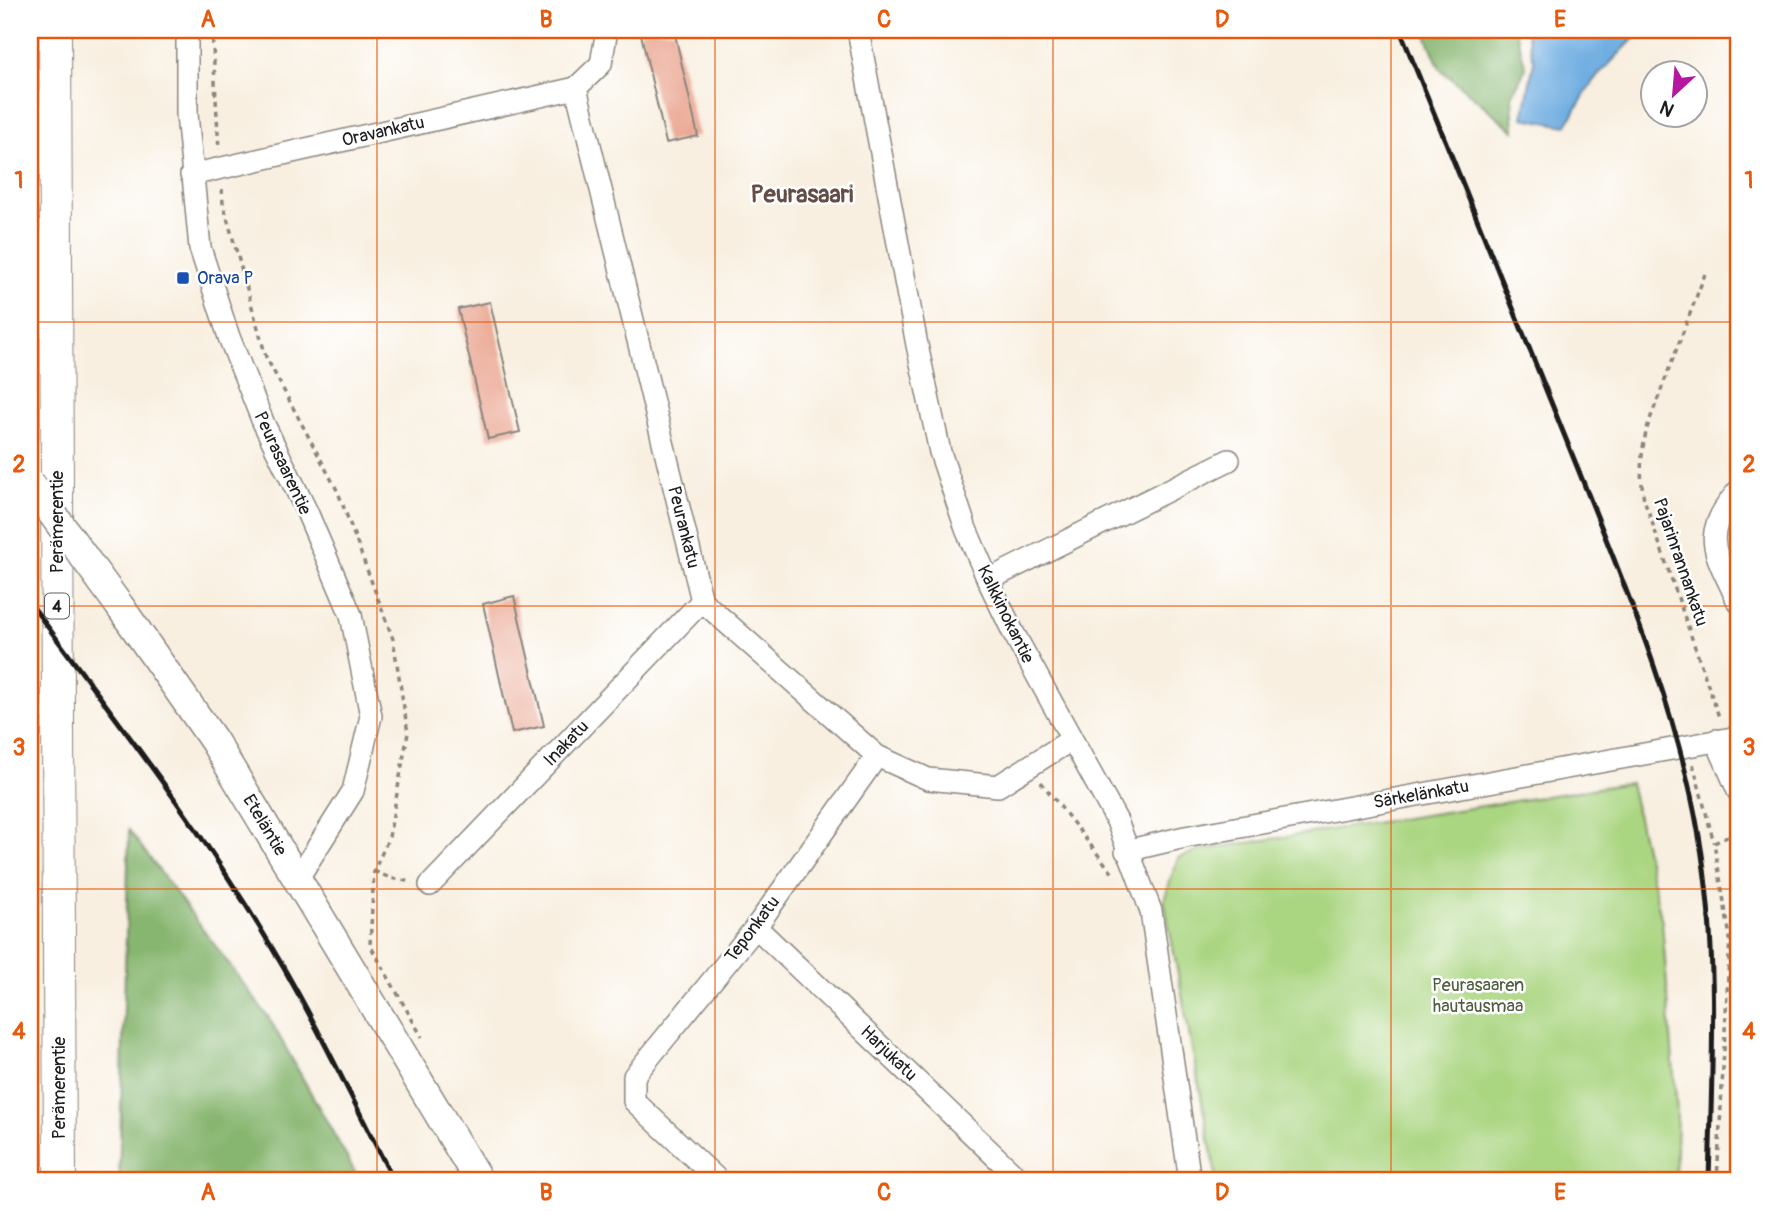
<svg xmlns="http://www.w3.org/2000/svg" width="1768" height="1211" viewBox="0 0 1768 1211" font-family="Pangolin,sans-serif">
<style>
.green{fill:#aad581;stroke:#63784e;stroke-width:2}
.forest{fill:#87b66f;stroke:#526946;stroke-width:2}
.water{fill:#6fade1;stroke:#46647e;stroke-width:2}
.building{fill:#eba994}
.lines{fill:none;stroke-linecap:round;stroke-linejoin:round}
.minor-casing{stroke:#8a867e;stroke-width:24}
.major-casing{stroke:#8a867e;stroke-width:31}
.highway-casing{stroke:#8a867e;stroke-width:34}
.path{stroke:#8a867e;stroke-width:3.5;stroke-dasharray:5 5;stroke-linecap:butt}
.minor{stroke:#fff;stroke-width:21}
.major{stroke:#fff;stroke-width:28}
.highway{stroke:#fff;stroke-width:32}
.rail{stroke:#1c1c1c;stroke-width:5}
.major-bridge-casing{stroke:#8a867e;stroke-width:31;stroke-linecap:butt}
.major-bridge{stroke:#fff;stroke-width:28}
.grid{fill:none;stroke:#e8590c;stroke-width:2;stroke-opacity:0.55}
.transit-dot{fill:#1a4fb4;stroke:#fff;stroke-width:2.5}
.labels{text-anchor:middle;stroke-width:5;stroke-linejoin:round;paint-order:stroke}
.shield{fill:#fff;stroke:#606060;stroke-width:2}
.shield-label{font-size:16px;font-weight:bold;fill:#1c1c1c}
.street-label{font-size:18px;fill:#1c1c1c;stroke:#fff}
.transit-label{font-size:18px;fill:#164399;stroke:#fff;text-anchor:start}
.park-label{font-size:18px;fill:#4e5d3f;stroke:#fff}
.district-label{font-size:24px;font-weight:bold;fill:#644d46;stroke:#fff}
.neatline{fill:none;stroke:#e8590c;stroke-width:2.5}
.grid-label{font-size:23px;text-anchor:middle;font-weight:bold;fill:#e8590c}
</style>
<rect width="100%" height="100%" fill="#fff"/>
<filter id="ink" filterUnits="userSpaceOnUse"><feTurbulence type="fractalNoise" baseFrequency=".0143" numOctaves="2"/><feDisplacementMap in="SourceGraphic" scale="14" xChannelSelector="R" yChannelSelector="G"/><feConvolveMatrix kernelMatrix="1 2 1 2 8 2 1 2 1" color-interpolation-filters="sRGB"/></filter>
<filter id="wash" filterUnits="userSpaceOnUse"><feTurbulence type="fractalNoise" baseFrequency=".00686" numOctaves="4" result="noise"/><feDisplacementMap in="SourceGraphic" scale="28" xChannelSelector="R" yChannelSelector="G"/><feGaussianBlur stdDeviation="1.57" result="paint"/><feColorMatrix in="noise" values="0 0 0 0 0 0 0 0 0 0 0 0 0 0 0 0 0 1.4 0 .05"/><feComposite in="paint" operator="in"/></filter>
<g filter="url(#wash)">
<rect width="100%" height="100%" fill="#f8efe0"/>
<polygon class="green" points="1630,783 1662,922 1677,1113 1675,1181 1217,1181 1164,900 1178,858 1201,850"/>
<g class="forest">
<polygon points="1424,30 1515,30 1526,68 1512,96 1514,131 1440,69"/>
<polygon points="129,830 269,1018 360,1181 119,1181"/>
</g>
<polygon class="water" points="1526,30 1642,30 1593,81 1566,126 1523,118 1534,61"/>
<g id="blocks">
<g class="building">
<polygon points="640,30 674,30 698,136 666,143"/>
<polygon points="490,302 520,432 488,439 458,309"/>
<polygon points="514,596 544,726 512,733 483,604"/>
</g>
</g>
</g>
<g filter="url(#ink)">
<use href="#blocks" fill-opacity="0" stroke="#8a867e" stroke-width="2"/>
<g class="lines">
<defs>
<g id="minor">
<polyline points="187,30 187,114 200,248 229,337 263,422 307,512 351,615 371,716 353,791 298,878"/>
<polyline points="607,30 601,64 576,88 702,601 877,756 928,779 998,786 1071,740"/>
<polyline points="858,30 917,345 940,452 966,529 988,580 1013,632 1117,821 1151,911 1190,1181"/>
<polyline points="191,175 576,88"/>
<path d="M1738,491C1698,537 1716,552 1738,602"/>
<polyline points="988,580 1229,460"/>
<polyline points="1716,740 1738,791"/>
<polyline points="1126,851 1185,837 1738,737"/>
<polyline points="430,885 702,601"/>
<polyline points="756,927 1021,1181"/>
<polyline points="719,1181 634,1101 634,1076 756,927 877,756"/>
</g>
<polyline id="major" points="121,608 214,741 479,1181"/>
<polyline id="highway" points="55,30 60,1181"/>
</defs>
<use href="#minor" class="minor-casing"/>
<use href="#major" class="major-casing"/>
<use href="#highway" class="highway-casing"/>
<g class="path">
<polyline points="212,30 219,150"/>
<polyline points="222,189 223,203 266,357 338,492 393,639 408,733 389,837 374,871 370,945 422,1037"/>
<path d="M1705,274L1649,422C1641,448 1639,472 1644,499L1720,720"/>
<polyline points="1693,764 1714,843"/>
<polyline points="1041,782 1114,875"/>
<polyline points="374,871 390,878 412,882"/>
<polyline points="1717,1181 1730,937 1714,843 1738,832"/>
</g>
<use href="#minor" class="minor"/>
<use href="#major" class="major"/>
<use href="#highway" class="highway"/>
<g class="rail">
<path d="M1400,30C1460,176 1519,322 1578,469C1626,589 1677,708 1699,836C1719,951 1712,1066 1709,1181"/>
<path d="M30,603C122,727 220,852 295,988C330,1051 361,1117 394,1181"/>
</g>
<defs>
<polyline id="major-bridge" points="30,483 121,608"/>
</defs>
<use href="#major-bridge" class="major-bridge-casing"/>
<use href="#major-bridge" class="major-bridge"/>
</g>
</g>
<path class="grid" d="M377,30V1181M715,30V1181M1053,30V1181M1391,30V1181M30,322H1738M30,606H1738M30,889H1738"/>
<rect class="transit-dot" x="176" y="271" width="14" height="14" rx="3.5"/>
<g class="labels">
<rect class="shield" x="45" y="593.5" width="24" height="25" rx="5"/>
<g class="shield-label">
<text x="57" y="612">4</text>
</g>
<g class="street-label">
<text transform="translate(383 131) rotate(-13)" y="6">Oravankatu</text>
<text transform="translate(283 463) rotate(65)" y="6">Peurasaarentie</text>
<text transform="translate(57 522) rotate(-90)" y="6">Perämerentie</text>
<text transform="translate(684 527) rotate(76)" y="6">Peurankatu</text>
<text transform="translate(1681 562) rotate(71)" y="6">Pajarinrannankatu</text>
<text transform="translate(1006 614) rotate(64)" y="6">Kalkkinokantie</text>
<text transform="translate(566 743) rotate(-46)" y="6">Inakatu</text>
<text transform="translate(1421 794) rotate(-10)" y="6">Särkelänkatu</text>
<text transform="translate(265 825) rotate(59)" y="6">Eteläntie</text>
<text transform="translate(752 929) rotate(-53)" y="6">Teponkatu</text>
<text transform="translate(889 1053) rotate(44)" y="6">Harjukatu</text>
<text transform="translate(59 1088) rotate(-90)" y="6">Perämerentie</text>
</g>
<g class="transit-label">
<text x="197" y="284">Orava P</text>
</g>
<g class="park-label">
<text x="1478" y="991">Peurasaaren<tspan x="1478" dy="21">hautausmaa</tspan></text>
</g>
<g class="district-label">
<text x="802" y="202">Peurasaari</text>
</g>
</g>
<rect width="1768" height="1211" fill="none" stroke="#fff" stroke-width="77"/>
<g transform="translate(1674 94) rotate(206)"><circle r="33" fill="#ffffff" stroke="#a4a4a4" stroke-width="2"/>
<path d="M0-5L12 26L0 18L-12 26Z" fill="#b5179e"/>
<text y="-10" font-size="19" font-weight="bold" text-anchor="middle" fill="#1c1c1c">N</text>
</g>
<rect x="38" y="38" width="1692" height="1134" class="neatline"/>
<g class="grid-label">
<text x="208" y="27">A</text>
<text x="546" y="27">B</text>
<text x="884" y="27">C</text>
<text x="1222" y="27">D</text>
<text x="1560" y="27">E</text>
<text x="19" y="188">1</text>
<text x="1749" y="188">1</text>
<text x="19" y="472">2</text>
<text x="1749" y="472">2</text>
<text x="19" y="755">3</text>
<text x="1749" y="755">3</text>
<text x="19" y="1039">4</text>
<text x="1749" y="1039">4</text>
<text x="208" y="1200">A</text>
<text x="546" y="1200">B</text>
<text x="884" y="1200">C</text>
<text x="1222" y="1200">D</text>
<text x="1560" y="1200">E</text>
</g>
</svg>
